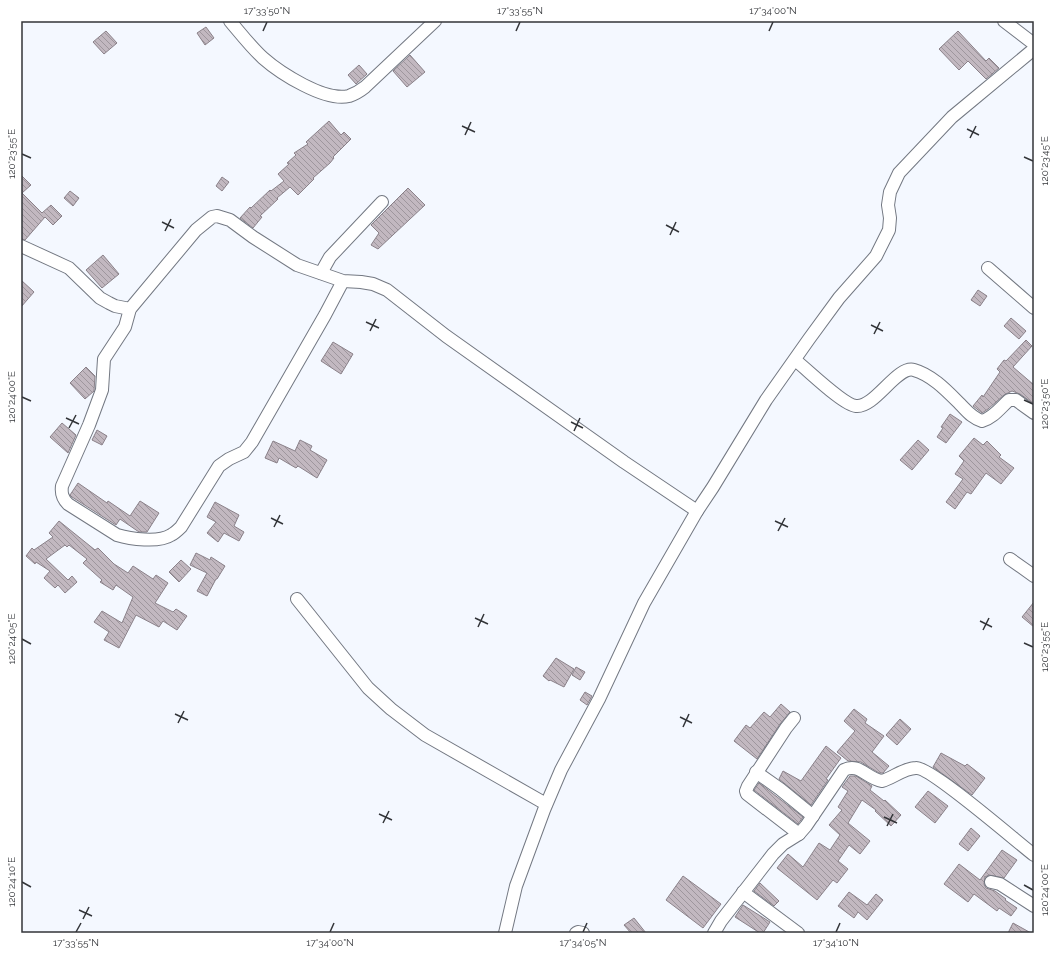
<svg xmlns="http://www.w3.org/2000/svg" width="1055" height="954" viewBox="0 0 1055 954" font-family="Raleway,sans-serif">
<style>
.building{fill:url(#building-back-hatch);stroke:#8a8189}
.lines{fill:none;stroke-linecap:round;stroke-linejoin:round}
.minor-casing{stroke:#737882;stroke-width:14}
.minor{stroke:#fff;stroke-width:12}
.ticks{fill:none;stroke:#333539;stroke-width:1.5}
.neatline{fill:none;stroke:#333539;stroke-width:1.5}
.ticks-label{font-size:10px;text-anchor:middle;fill:#333539}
</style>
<defs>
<pattern id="building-back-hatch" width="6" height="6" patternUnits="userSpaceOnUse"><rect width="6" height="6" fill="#c2b8c0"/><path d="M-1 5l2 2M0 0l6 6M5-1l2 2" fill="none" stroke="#9e969d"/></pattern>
</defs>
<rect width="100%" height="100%" fill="#f4f8ff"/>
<g class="building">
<polygon points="206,27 214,38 205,45 197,33"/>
<polygon points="106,31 117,43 104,54 93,42"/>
<polygon points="958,31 986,61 989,58 999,68 986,79 968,61 959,70 939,49"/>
<polygon points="410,55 425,72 407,87 393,71"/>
<polygon points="359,65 367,74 356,84 348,75"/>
<polygon points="329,121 341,135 344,132 351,139 333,157 334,158 330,163 313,178 314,179 298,195 290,187 277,198 278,199 260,216 262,217 253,228 240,218 250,207 251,208 270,190 271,191 284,181 278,174 289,164 287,163 296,155 294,153 308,144 306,142"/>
<polygon points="21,175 31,185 22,193 42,213 51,205 62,216 53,225 45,217 25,240 21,239"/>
<polygon points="222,177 229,182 222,191 216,186"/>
<polygon points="408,188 425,205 378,249 371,245 379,233 371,225"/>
<polygon points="70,191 79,198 73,206 64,198"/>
<polygon points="103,255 119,274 102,288 86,270"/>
<polygon points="21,280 34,292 21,307"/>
<polygon points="978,290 987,296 980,306 971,300"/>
<polygon points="1011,318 1026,331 1019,339 1004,326"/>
<polygon points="1026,340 1032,346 1013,367 1034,385 1034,404 1020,394 1012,391 1004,395 988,409 982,413 973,406 982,395 983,397 1000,372 997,369 1004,360 1006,361"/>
<polygon points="333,342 353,354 341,374 321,361"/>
<polygon points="86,367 95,376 94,391 85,399 70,383"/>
<polygon points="950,414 962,422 946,443 937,437 943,428 941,427"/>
<polygon points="62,423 76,435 68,453 50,437"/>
<polygon points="97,430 107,436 102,445 92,440"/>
<polygon points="974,438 983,445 987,441 1001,455 999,457 1014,468 1001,484 986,473 971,494 967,492 955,509 946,502 963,479 955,474 964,461 959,456"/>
<polygon points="300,440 312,446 310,450 327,460 317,478 298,466 296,468 279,458 277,463 265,458 273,441 295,451"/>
<polygon points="918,440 929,450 912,470 900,460"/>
<polygon points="78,483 107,503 108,501 130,516 140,501 159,513 147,532 139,532 120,519 116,525 72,497 70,495"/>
<polygon points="215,502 239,515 234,526 244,532 239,541 224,533 218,542 207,533 216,522 207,517"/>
<polygon points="59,521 95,550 98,548 114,564 128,573 133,566 153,579 156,575 168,583 155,603 173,612 176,609 187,616 177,630 163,621 159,627 136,615 119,648 104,640 109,632 94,622 102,611 122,623 133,597 116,585 113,590 100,582 102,580 83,563 87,559 69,545 67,547 65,545 46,559 68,580 72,576 77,582 65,593 58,585 55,588 44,578 50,571 36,562 35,564 26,556 32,548 34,550 53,537 49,533"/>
<polygon points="196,553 210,560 211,557 225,566 217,579 216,579 207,596 197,591 207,573 190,565"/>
<polygon points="181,560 191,569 179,582 169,572"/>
<polygon points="1034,602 1034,627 1022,617"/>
<polygon points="556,658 574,669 564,687 550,680 549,681 543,676"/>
<polygon points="576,667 585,672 580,680 572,675"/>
<polygon points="585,692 592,696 587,705 580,700"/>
<polygon points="781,704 790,712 780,724 757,759 734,741 746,725 750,728 764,712 770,717"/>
<polygon points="854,709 867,719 865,723 884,736 872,752 889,766 883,773 879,773 861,762 848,761 837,752 855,731 844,721"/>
<polygon points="900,719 911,729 897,745 886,735"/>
<polygon points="826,746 841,758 826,779 828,780 811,805 779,779 783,771 801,781"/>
<polygon points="941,753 965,766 967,764 985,778 972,795 933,767"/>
<polygon points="850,776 856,776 872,786 870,790 884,801 885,800 901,815 891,826 875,811 876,810 862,800 848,823 870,841 860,854 849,845 838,861 848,869 837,883 833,880 817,900 777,868 788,854 803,867 819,843 830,850 840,835 829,825 842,810 838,807 848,791 842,787"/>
<polygon points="759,783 803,817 798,824 754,790"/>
<polygon points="928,791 948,806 935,823 915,807"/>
<polygon points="971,828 980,836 968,851 959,844"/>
<polygon points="1002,850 1017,860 1004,878 989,875 985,877 984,884 986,888 995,891 1006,899 1005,900 1017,908 1011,916 999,908 997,911 974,894 968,902 944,884 959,864 980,880"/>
<polygon points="683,876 721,904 703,928 666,900"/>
<polygon points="760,883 779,901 774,906 754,891"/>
<polygon points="849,892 867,905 876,894 883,900 867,920 858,912 854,918 838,906"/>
<polygon points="743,905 770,922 763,933 760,933 735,917"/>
<polygon points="634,918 646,933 631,933 624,925"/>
<polygon points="1013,923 1031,933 1008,933"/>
</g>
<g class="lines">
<defs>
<g id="minor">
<path d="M230,21C241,34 251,47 263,58C280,73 325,102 349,96C355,94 360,91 365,87L435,21"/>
<polyline points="1004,21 1034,44"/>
<polyline points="21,246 69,268 100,298 109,303 115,306 130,309"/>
<polyline points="988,268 1034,308"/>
<polyline points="321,273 330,257 382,202"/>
<path d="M343,281L325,315L252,442L244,452L229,459L219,466L181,527C178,530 175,533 171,535C159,543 130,539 117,535L68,504C62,498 61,493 62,486L89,425L102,390L104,359L125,327L130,309L196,230L212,217L217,216L230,220L253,237L297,265L343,281L361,282L373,284L387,290L446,336L624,462L697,511"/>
<path d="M795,360C807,369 843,405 856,406C875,408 897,365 914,370C932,375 947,391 960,404C967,411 972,418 982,421C993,418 1000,408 1009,400H1016L1034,413"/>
<polyline points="1010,559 1034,576"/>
<polyline points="297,599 368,688 391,709 425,735 546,804"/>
<polyline points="794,718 786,728 748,786 746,791 747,794 799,834"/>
<polyline points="756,772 780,789 813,816"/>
<polyline points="991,882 1000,884 1034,906"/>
<polyline points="743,892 798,933"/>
<polyline points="505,933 516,886 544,810 561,770 599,699 644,603 697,511 713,487 766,400 809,339 839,298 876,256 889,230 890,218 888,205 890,192 899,173 952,117 1034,49"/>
<polyline points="576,933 578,932 583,933"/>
<path d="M714,933L721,921L773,854L783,844L799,834L806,826L844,770C859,762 867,779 882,781C893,778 904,768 916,768C931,767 1017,842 1034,855"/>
</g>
</defs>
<use href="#minor" class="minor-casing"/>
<use href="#minor" class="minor"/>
</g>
<path class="ticks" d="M263,31L267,22M516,31L520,22M769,31L773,22M462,126L475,132M967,129L979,135M465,135L471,122M970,138L976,126M22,154L31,158M1024,157L1033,161M162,222L174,228M666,225L679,232M165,231L171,219M670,235L676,222M366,322L379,328M871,325L883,331M370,331L376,319M874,334L880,322M22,397L31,401M1024,400L1033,404M66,418L79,424M571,422L583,428M69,428L76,415M574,431L580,418M271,518L283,524M775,521L788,527M274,527L280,515M778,531L785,518M475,618L488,624M980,621L992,627M478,627L484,614M983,630L989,618M22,639L31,644M1024,643L1033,647M175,714L188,720M680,717L692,723M178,723L184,711M683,727L689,714M379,814L392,820M884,817L897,823M383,823L389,811M887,826L893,814M22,882L31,887M1024,885L1033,890M79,910L92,916M83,919L89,907M76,932L81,923M330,932L334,923M583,932L587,923M836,932L840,923"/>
<rect width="1055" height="954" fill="none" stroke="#ffffff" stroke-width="44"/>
<rect x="22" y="22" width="1011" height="910" class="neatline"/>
<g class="ticks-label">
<text x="267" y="14">17°33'50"N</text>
<text x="520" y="14">17°33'55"N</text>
<text x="773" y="14">17°34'00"N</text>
<text transform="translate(11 154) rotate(-90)" y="4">120°23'55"E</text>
<text transform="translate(1044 161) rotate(-90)" y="4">120°23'45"E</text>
<text transform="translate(11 397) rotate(-90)" y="4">120°24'00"E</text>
<text transform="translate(1044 404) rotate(-90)" y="4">120°23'50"E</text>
<text transform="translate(11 639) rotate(-90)" y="4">120°24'05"E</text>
<text transform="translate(1044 647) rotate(-90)" y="4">120°23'55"E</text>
<text transform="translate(11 882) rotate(-90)" y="4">120°24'10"E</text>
<text transform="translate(1044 890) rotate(-90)" y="4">120°24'00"E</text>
<text x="76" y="946">17°33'55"N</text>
<text x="330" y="946">17°34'00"N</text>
<text x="583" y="946">17°34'05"N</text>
<text x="836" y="946">17°34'10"N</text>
</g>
</svg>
